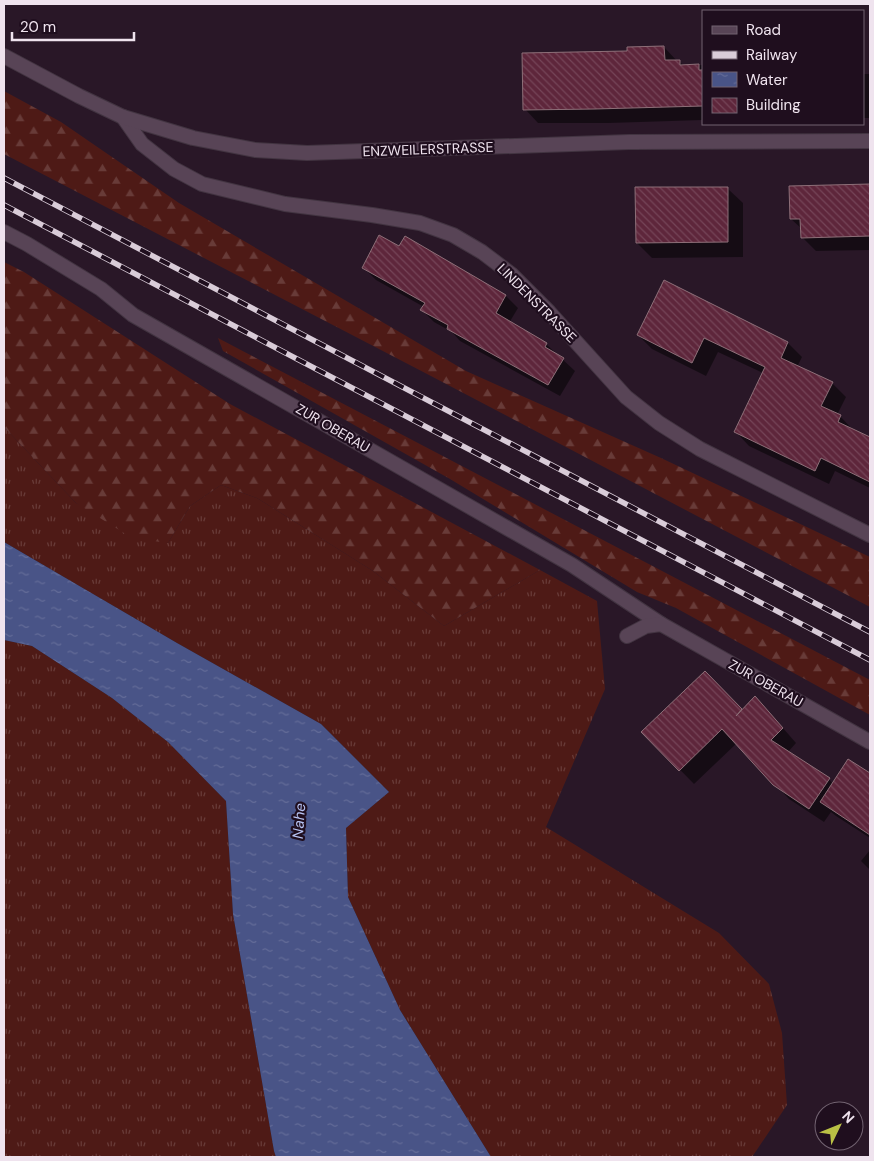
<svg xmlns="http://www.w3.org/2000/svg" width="874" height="1161" viewBox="0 0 874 1161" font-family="'DM Sans',sans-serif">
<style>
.grass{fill:url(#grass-tufts)}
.forest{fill:url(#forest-firs)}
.water{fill:url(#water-ripples)}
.shadow{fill:#0007}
.building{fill:url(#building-back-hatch);stroke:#8d6f78}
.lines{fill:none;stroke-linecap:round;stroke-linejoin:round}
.service-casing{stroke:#423441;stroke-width:16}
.minor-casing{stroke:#423441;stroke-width:16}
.tertiary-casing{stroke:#423441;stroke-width:16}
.service{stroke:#584456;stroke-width:14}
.minor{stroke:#584456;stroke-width:14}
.tertiary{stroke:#584456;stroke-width:14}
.rail-casing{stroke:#d9ccd8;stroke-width:5.5}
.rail{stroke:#1f0e1e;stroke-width:4;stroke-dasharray:11;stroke-linecap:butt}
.labels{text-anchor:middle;stroke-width:4.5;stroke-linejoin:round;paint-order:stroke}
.street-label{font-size:14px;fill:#efe3ee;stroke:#1f0e1e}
.water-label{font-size:15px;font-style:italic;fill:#b7c3f3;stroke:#1f0e1e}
</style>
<defs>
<pattern id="grass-tufts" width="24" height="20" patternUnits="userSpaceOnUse" patternTransform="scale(1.25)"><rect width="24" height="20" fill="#4e1a16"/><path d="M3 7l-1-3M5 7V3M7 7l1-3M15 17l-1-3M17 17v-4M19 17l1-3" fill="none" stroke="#683b38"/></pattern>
<pattern id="forest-firs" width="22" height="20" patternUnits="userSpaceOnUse" patternTransform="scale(1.25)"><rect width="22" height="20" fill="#4e1a16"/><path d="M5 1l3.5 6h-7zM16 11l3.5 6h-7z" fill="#683b38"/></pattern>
<pattern id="water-ripples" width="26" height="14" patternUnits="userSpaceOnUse" patternTransform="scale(1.25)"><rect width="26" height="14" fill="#495487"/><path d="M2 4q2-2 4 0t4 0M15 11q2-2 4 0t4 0" fill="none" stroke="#646c98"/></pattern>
<pattern id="building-back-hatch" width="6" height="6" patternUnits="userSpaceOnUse" patternTransform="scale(1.25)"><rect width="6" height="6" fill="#5e263b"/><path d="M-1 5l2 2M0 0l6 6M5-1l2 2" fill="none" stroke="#754558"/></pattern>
</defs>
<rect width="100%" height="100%" fill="#291727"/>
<g class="grass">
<polygon points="4,427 76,503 168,543 190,506 221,485 257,498 373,571 444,626 540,570 597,601 605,689 546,827 719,933 769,984 782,1033 787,1105 752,1157 491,1157 400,1010 348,897 346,828 389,792 321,724 177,643 4,542"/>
<polygon points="4,640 32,646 112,698 168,742 226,801 233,914 274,1151 276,1157 4,1157"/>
</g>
<g class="forest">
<polygon points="4,91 61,122 179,203 466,371 661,458 870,557 870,607 429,375 4,154"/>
<polygon points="4,262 24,272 230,404 540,570 444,626 373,571 257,498 221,485 190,506 168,543 132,538 76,503 4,427"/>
<polygon points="218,338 870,680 870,715 676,608 637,592 450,479 223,351"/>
</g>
<polygon class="water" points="4,542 177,643 321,724 389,792 346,828 348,897 400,1010 491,1157 276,1157 274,1151 233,914 226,801 168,742 112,698 32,646 4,640"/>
<g class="shadow">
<polygon points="664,47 677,61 679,61 684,66 703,65 703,120 609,123 538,123 525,109 628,52"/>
<rect x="863" y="74" width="7" height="44"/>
<polygon points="870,186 870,250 816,251 802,237 802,229 791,219 791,187"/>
<polygon points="727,188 743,203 743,257 652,258 637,243"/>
<polygon points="405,237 506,296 518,308 509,323 546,344 575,371 560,396 460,341 452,332 434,322 422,310 424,307 376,280 364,268 400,247"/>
<polygon points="664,282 788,343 802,357 797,367 832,383 846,397 837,415 840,416 854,431 870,439 870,488 835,471 829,484 749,446 736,432 763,373 718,352 706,376 652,349 638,335"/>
<polygon points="719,687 742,711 769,712 796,743 788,752 829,779 833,784 848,761 870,775 870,838 836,816 831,812 824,822 789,799 737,743 694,784 643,732"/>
<polygon points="870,850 870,870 861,861"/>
</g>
<g class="building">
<polygon points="664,46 665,60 680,60 680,65 699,64 699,70 703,70 703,106 595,109 523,110 522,53 627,51 627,47"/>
<polygon points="870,184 870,236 801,238 800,219 790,219 789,186"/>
<polygon points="635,187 728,187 728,242 636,243"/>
<polygon points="379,235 399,246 405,236 506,295 496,313 547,343 545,347 564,358 548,385 447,329 448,325 420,310 425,303 362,268"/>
<polygon points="664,280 788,342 781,358 833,382 821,406 841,415 838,422 870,437 870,482 821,458 815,471 734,432 765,367 704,338 692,363 637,335"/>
<polygon points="705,671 742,709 736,716 755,696 783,728 771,740 830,778 809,809 773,785 722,729 679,771 641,732"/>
<polygon points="848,759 870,773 870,835 820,802"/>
</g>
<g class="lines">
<defs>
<polyline id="service" points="4,232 27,244 101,289 133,315 572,565 661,624"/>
<g id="minor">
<polyline points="123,117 142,144 174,169 202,184 285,204 372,215 420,223 453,235 482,252 511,274 549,312 626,397 659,423 700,449 870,535"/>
<polyline points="627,636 646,626 661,624 870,742"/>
</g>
<polyline id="tertiary" points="4,56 79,96 123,117 193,138 255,150 307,153 629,142 870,141"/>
</defs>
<use href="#service" class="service-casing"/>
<use href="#minor" class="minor-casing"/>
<use href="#tertiary" class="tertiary-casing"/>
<use href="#service" class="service"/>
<use href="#minor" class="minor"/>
<use href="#tertiary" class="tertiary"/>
<defs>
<g id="rail">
<polyline points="4,178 870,632"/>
<polyline points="4,205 870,660"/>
</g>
</defs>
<use href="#rail" class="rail-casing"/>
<use href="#rail" class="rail"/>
</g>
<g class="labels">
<g class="street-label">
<text transform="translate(428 149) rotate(-2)" y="5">ENZWEILERSTRASSE</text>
<text transform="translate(537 303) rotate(45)" y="5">LINDENSTRASSE</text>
<text transform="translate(333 428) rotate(30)" y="5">ZUR OBERAU</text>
<text transform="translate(766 683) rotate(29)" y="5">ZUR OBERAU</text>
</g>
<g class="water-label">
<text transform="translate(299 821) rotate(-86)" y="5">Nahe</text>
</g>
</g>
<rect width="874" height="1161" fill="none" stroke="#efe3ee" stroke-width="10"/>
<rect x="702" y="10" width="162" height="115" fill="#1f0e1e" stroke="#726371"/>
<rect x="712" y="26" width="25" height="8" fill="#584456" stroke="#726371"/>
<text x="746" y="35" font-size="15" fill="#efe3ee">Road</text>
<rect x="712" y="51" width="25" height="8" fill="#d9ccd8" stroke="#726371"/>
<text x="746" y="60" font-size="15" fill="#efe3ee">Railway</text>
<rect x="712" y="72" width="25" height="15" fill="url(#water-ripples)" stroke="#726371"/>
<text x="746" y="85" font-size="15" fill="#efe3ee">Water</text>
<rect x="712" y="98" width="25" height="15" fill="url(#building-back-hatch)" stroke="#726371"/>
<text x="746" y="110" font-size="15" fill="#efe3ee">Building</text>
<g transform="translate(839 1126) rotate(47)"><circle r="24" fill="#1f0e1e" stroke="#726371"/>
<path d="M0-4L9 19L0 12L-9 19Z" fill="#bac045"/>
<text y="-8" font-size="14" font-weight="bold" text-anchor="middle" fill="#efe3ee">N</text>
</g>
<path d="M12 32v8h122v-8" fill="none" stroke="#efe3ee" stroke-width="2.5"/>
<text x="20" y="32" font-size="15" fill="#efe3ee" stroke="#1f0e1e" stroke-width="4" paint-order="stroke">20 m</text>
</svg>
